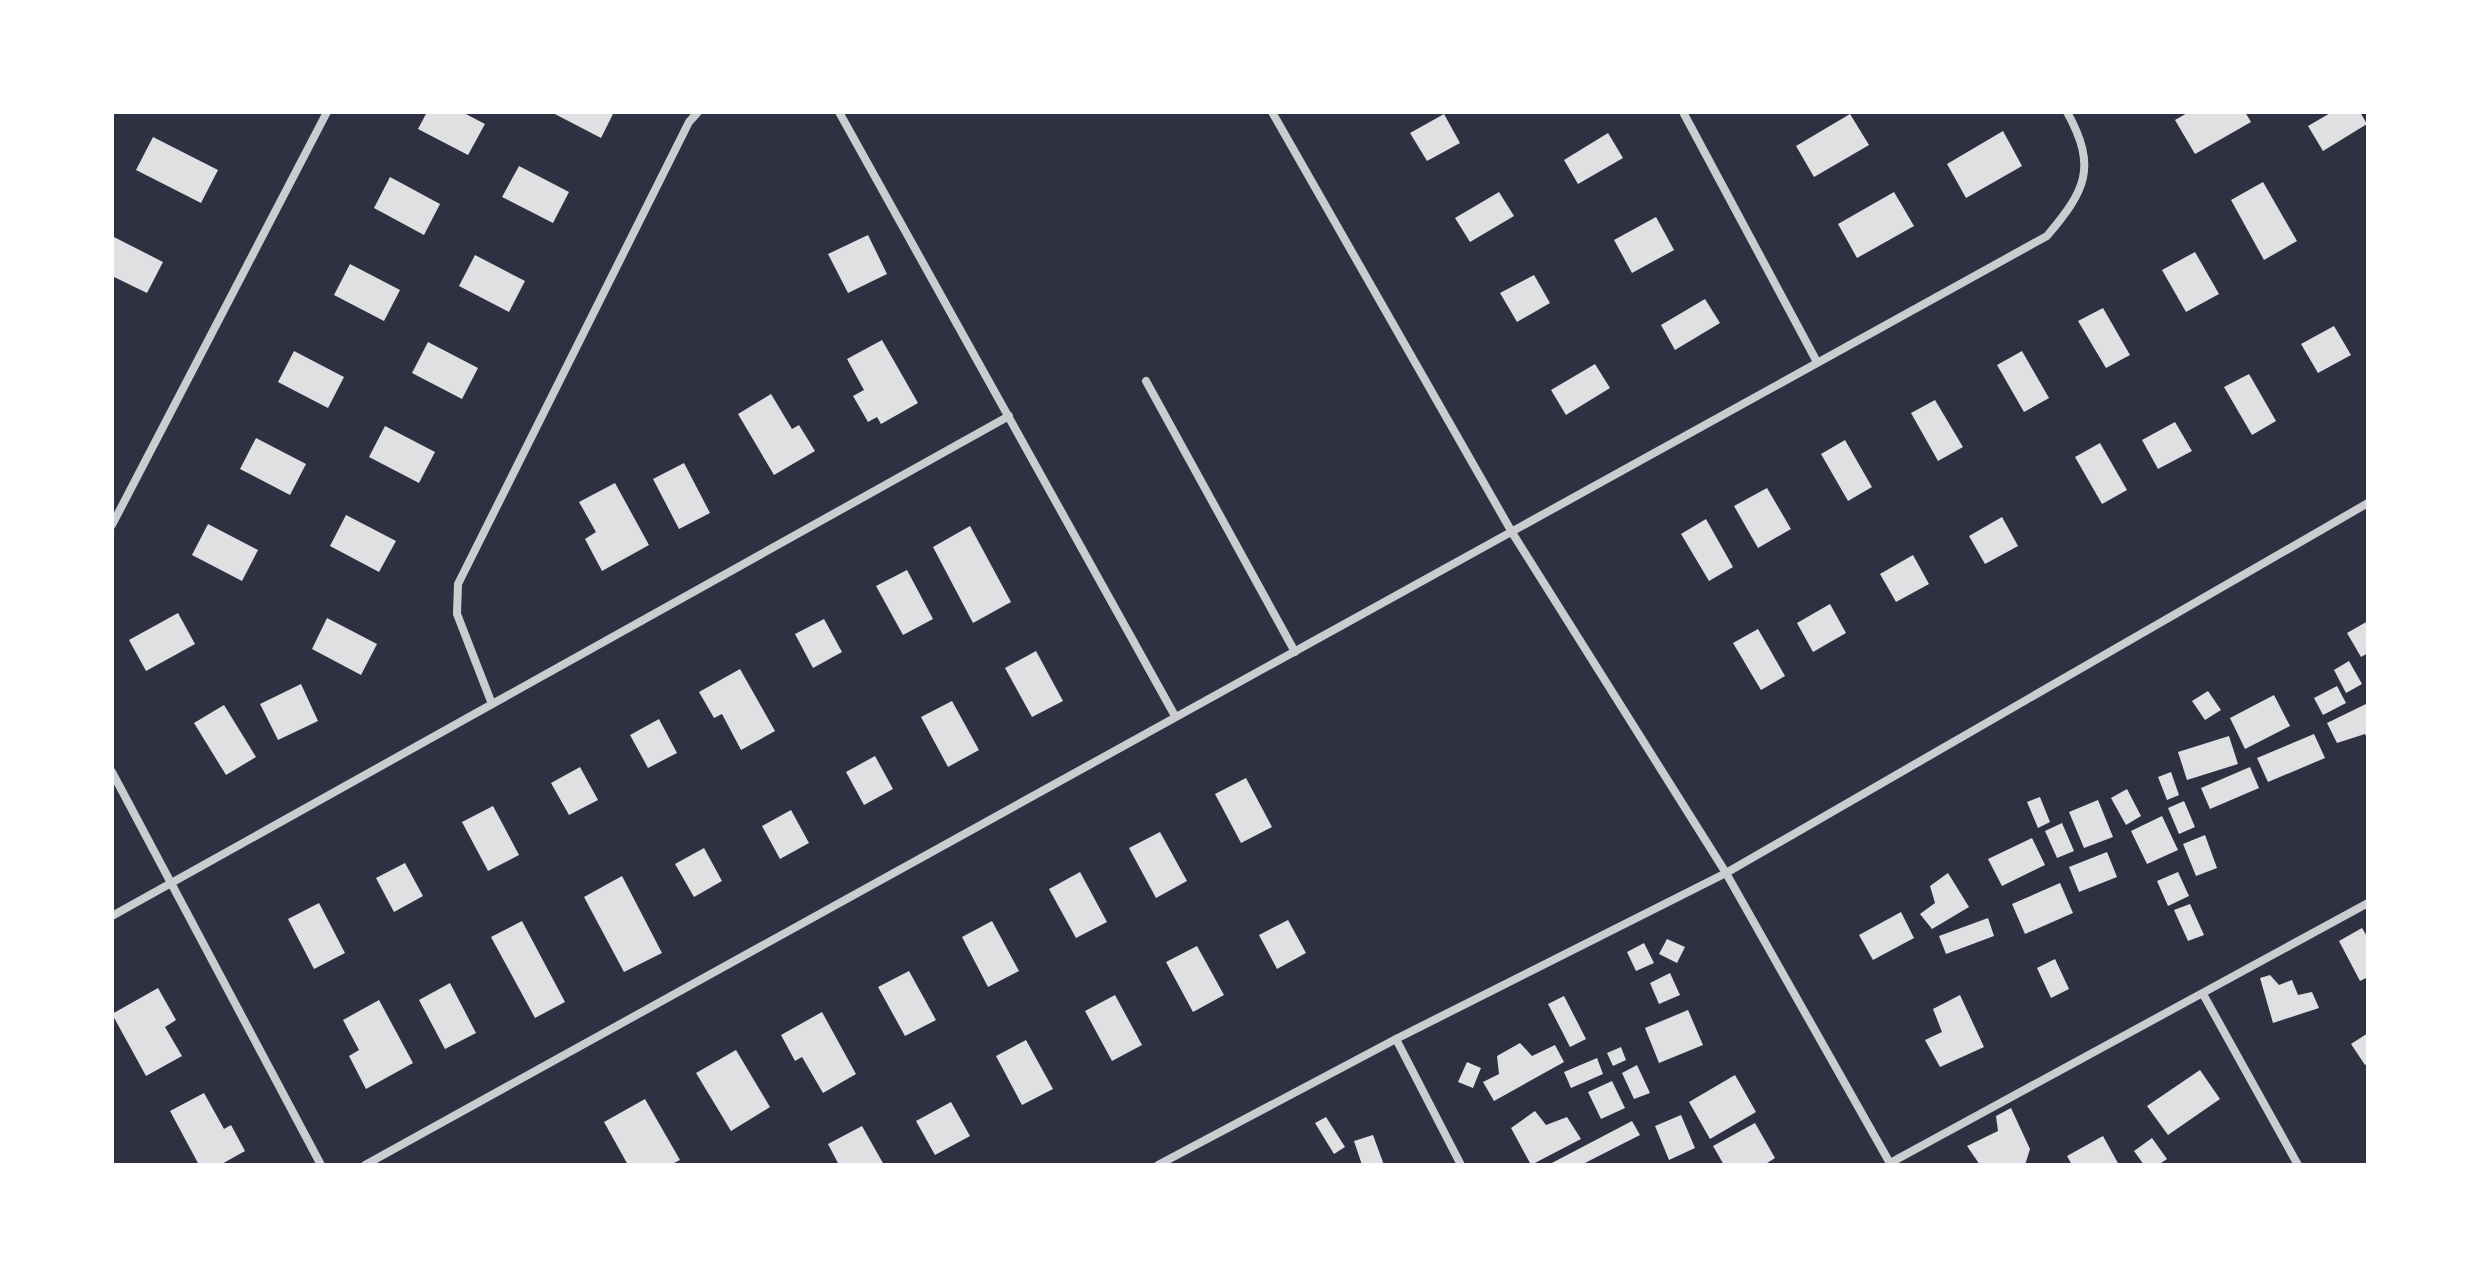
<svg xmlns="http://www.w3.org/2000/svg" width="2480" height="1277" viewBox="0 0 2480 1277" font-family="'Nunito Sans',sans-serif">
<style>
.building{fill:#e0e0e3}
.lines{fill:none;stroke-linecap:round;stroke-linejoin:round}
.minor{stroke:#caccd0;stroke-width:8}
</style>
<rect width="100%" height="100%" fill="#2d3142"/>
<g class="building">
<polygon points="427,112 462,112 485,124 468,155 418,129"/>
<polygon points="551,112 614,112 601,138"/>
<polygon points="2189,112 2245,112 2251,122 2195,154 2175,120"/>
<polygon points="2332,112 2360,112 2367,124 2323,151 2308,126"/>
<polygon points="1444,114 1460,143 1427,161 1410,133"/>
<polygon points="1850,114 1869,145 1814,177 1796,146"/>
<polygon points="2003,131 2022,166 1966,198 1947,164"/>
<polygon points="1608,133 1623,158 1578,184 1564,160"/>
<polygon points="153,137 218,170 201,203 136,170"/>
<polygon points="519,166 569,192 553,223 502,197"/>
<polygon points="390,177 440,204 424,235 374,208"/>
<polygon points="2263,182 2297,241 2264,260 2231,200"/>
<polygon points="1499,192 1514,216 1470,242 1455,218"/>
<polygon points="1894,192 1914,226 1857,258 1838,224"/>
<polygon points="1656,217 1674,250 1632,273 1614,240"/>
<polygon points="868,235 887,274 848,293 828,254"/>
<polygon points="112,236 163,262 147,293 112,276"/>
<polygon points="2195,252 2219,294 2186,312 2162,270"/>
<polygon points="475,255 525,281 509,312 459,286"/>
<polygon points="350,264 400,290 384,321 334,295"/>
<polygon points="1534,275 1550,303 1517,322 1500,293"/>
<polygon points="1705,299 1720,323 1675,350 1661,325"/>
<polygon points="2103,308 2130,355 2106,368 2078,321"/>
<polygon points="2334,326 2351,355 2318,373 2301,344"/>
<polygon points="882,340 918,403 881,424 877,417 868,422 853,396 864,390 847,359"/>
<polygon points="428,342 478,368 462,399 412,373"/>
<polygon points="294,351 344,377 328,408 278,382"/>
<polygon points="2022,351 2049,398 2024,412 1997,365"/>
<polygon points="1595,364 1610,388 1566,415 1551,390"/>
<polygon points="2249,374 2276,421 2252,435 2224,387"/>
<polygon points="771,394 792,429 799,425 815,451 774,475 738,414"/>
<polygon points="1935,400 1963,447 1938,461 1911,413"/>
<polygon points="2175,422 2192,451 2158,469 2142,440"/>
<polygon points="385,426 435,452 419,483 369,457"/>
<polygon points="256,438 306,464 290,495 240,469"/>
<polygon points="1845,440 1872,487 1848,501 1821,454"/>
<polygon points="2100,443 2127,490 2102,504 2075,457"/>
<polygon points="684,463 710,513 679,529 653,479"/>
<polygon points="615,483 649,545 602,571 585,539 596,532 579,502"/>
<polygon points="1767,488 1791,529 1758,548 1734,506"/>
<polygon points="346,515 396,541 379,572 330,546"/>
<polygon points="2002,517 2018,546 1985,564 1969,536"/>
<polygon points="1706,519 1733,567 1709,581 1681,534"/>
<polygon points="208,524 258,550 242,581 192,555"/>
<polygon points="970,526 1011,602 973,623 933,547"/>
<polygon points="1913,555 1929,584 1896,602 1880,574"/>
<polygon points="907,570 933,619 903,635 876,586"/>
<polygon points="1830,604 1846,633 1813,652 1797,623"/>
<polygon points="178,613 195,644 146,671 129,640"/>
<polygon points="327,618 377,644 361,675 312,649"/>
<polygon points="824,619 842,652 813,668 795,634"/>
<polygon points="2368,621 2368,653 2361,657 2347,633"/>
<polygon points="1758,629 1785,676 1761,690 1733,643"/>
<polygon points="1036,651 1063,701 1032,717 1005,668"/>
<polygon points="2349,661 2362,684 2346,693 2334,670"/>
<polygon points="740,669 775,731 741,750 722,714 714,718 699,692"/>
<polygon points="301,684 318,721 278,740 260,704"/>
<polygon points="2337,686 2346,703 2323,715 2314,698"/>
<polygon points="2208,691 2221,710 2205,720 2192,701"/>
<polygon points="2274,695 2290,726 2245,749 2230,718"/>
<polygon points="952,701 979,750 948,767 921,717"/>
<polygon points="2368,703 2368,740 2365,734 2337,743 2327,723"/>
<polygon points="224,705 256,757 226,775 194,723"/>
<polygon points="659,719 677,753 648,768 630,735"/>
<polygon points="2314,734 2325,758 2268,782 2257,758"/>
<polygon points="2229,736 2238,764 2187,780 2178,752"/>
<polygon points="875,756 893,789 864,805 846,772"/>
<polygon points="580,767 598,800 569,815 551,783"/>
<polygon points="2250,767 2259,788 2210,809 2201,788"/>
<polygon points="2171,772 2179,795 2167,800 2158,777"/>
<polygon points="1246,778 1272,827 1241,843 1215,794"/>
<polygon points="2127,789 2141,816 2126,825 2111,798"/>
<polygon points="2040,797 2050,822 2038,828 2027,802"/>
<polygon points="2098,800 2113,837 2084,848 2069,812"/>
<polygon points="2184,801 2195,827 2179,834 2168,808"/>
<polygon points="493,806 519,855 488,871 462,822"/>
<polygon points="791,810 809,843 780,859 762,826"/>
<polygon points="2162,816 2178,850 2147,864 2131,831"/>
<polygon points="2062,823 2074,851 2057,858 2045,831"/>
<polygon points="1160,832 1187,881 1156,898 1129,848"/>
<polygon points="2205,835 2217,868 2196,876 2183,844"/>
<polygon points="2032,838 2045,865 2002,886 1988,859"/>
<polygon points="704,848 722,881 694,897 675,864"/>
<polygon points="2107,852 2117,877 2079,892 2069,867"/>
<polygon points="405,863 423,896 394,912 376,878"/>
<polygon points="1080,872 1107,922 1076,938 1049,889"/>
<polygon points="2178,872 2189,896 2168,906 2157,881"/>
<polygon points="1948,873 1969,907 1932,929 1920,914 1935,903 1930,886"/>
<polygon points="622,876 662,953 624,972 584,897"/>
<polygon points="2060,883 2073,913 2025,934 2012,904"/>
<polygon points="319,903 345,953 314,969 288,919"/>
<polygon points="2190,904 2204,935 2188,941 2174,910"/>
<polygon points="1901,912 1914,938 1873,960 1859,935"/>
<polygon points="1988,918 1994,936 1946,954 1939,936"/>
<polygon points="1288,920 1306,953 1277,969 1259,935"/>
<polygon points="522,921 565,1002 535,1018 491,937"/>
<polygon points="992,921 1019,971 988,987 962,937"/>
<polygon points="2362,928 2368,938 2368,977 2360,981 2339,941"/>
<polygon points="1667,939 1685,947 1677,963 1659,954"/>
<polygon points="1644,943 1654,963 1636,971 1627,952"/>
<polygon points="1197,946 1224,995 1193,1012 1166,962"/>
<polygon points="2055,959 2069,989 2051,998 2037,968"/>
<polygon points="909,971 936,1020 905,1036 878,987"/>
<polygon points="1670,973 1680,995 1659,1004 1650,983"/>
<polygon points="2270,975 2279,985 2292,980 2298,995 2312,992 2319,1008 2273,1023 2260,978"/>
<polygon points="450,983 476,1033 445,1049 419,1000"/>
<polygon points="158,988 176,1020 165,1027 182,1056 146,1076 112,1014"/>
<polygon points="1115,995 1142,1045 1112,1061 1085,1011"/>
<polygon points="1960,995 1984,1047 1940,1067 1925,1040 1942,1032 1933,1009"/>
<polygon points="1564,996 1586,1039 1570,1047 1548,1004"/>
<polygon points="379,1000 413,1063 366,1089 349,1056 359,1050 343,1020"/>
<polygon points="1688,1010 1703,1045 1659,1063 1645,1028"/>
<polygon points="822,1012 856,1074 823,1093 802,1057 795,1061 781,1035"/>
<polygon points="2368,1033 2368,1063 2365,1065 2351,1044"/>
<polygon points="1026,1040 1053,1089 1022,1105 996,1056"/>
<polygon points="1520,1043 1532,1056 1555,1045 1564,1062 1494,1101 1483,1082 1499,1074 1497,1056"/>
<polygon points="1621,1047 1626,1060 1613,1066 1607,1053"/>
<polygon points="736,1050 770,1107 731,1131 696,1073"/>
<polygon points="1597,1058 1603,1074 1571,1088 1564,1072"/>
<polygon points="1467,1062 1481,1068 1473,1088 1458,1082"/>
<polygon points="1637,1065 1650,1093 1634,1099 1622,1073"/>
<polygon points="2200,1070 2220,1099 2168,1135 2147,1106"/>
<polygon points="1735,1075 1756,1112 1710,1139 1689,1102"/>
<polygon points="1612,1081 1625,1108 1601,1119 1588,1092"/>
<polygon points="204,1093 224,1129 231,1125 245,1151 220,1165 199,1165 170,1111"/>
<polygon points="645,1099 680,1160 670,1165 628,1165 604,1122"/>
<polygon points="951,1102 970,1136 935,1155 916,1121"/>
<polygon points="2011,1108 2030,1149 2025,1165 1980,1165 1967,1146 1998,1131 1996,1116"/>
<polygon points="1535,1111 1546,1125 1567,1117 1581,1139 1531,1165 1511,1128"/>
<polygon points="1681,1115 1695,1148 1669,1160 1655,1126"/>
<polygon points="1326,1117 1345,1147 1334,1154 1315,1123"/>
<polygon points="1632,1121 1640,1135 1581,1165 1548,1165"/>
<polygon points="1755,1123 1775,1158 1764,1165 1724,1165 1713,1146"/>
<polygon points="862,1126 884,1165 839,1165 828,1144"/>
<polygon points="1373,1135 1384,1165 1362,1165 1354,1141"/>
<polygon points="2103,1136 2119,1165 2072,1165 2067,1156"/>
<polygon points="2152,1138 2167,1159 2158,1165 2144,1165 2134,1151"/>
</g>
<g class="lines">
<g class="minor">
<polyline points="839,112 1175,716"/>
<polyline points="1272,112 1513,534 1726,873 1891,1165"/>
<polyline points="1683,112 1817,362"/>
<polyline points="1146,381 1295,652"/>
<polyline points="112,525 327,112"/>
<polyline points="492,704 457,614 458,584 689,122 698,112"/>
<polyline points="112,772 321,1165"/>
<polyline points="112,916 1009,416"/>
<polyline points="2203,994 2298,1165"/>
<polyline points="1396,1039 1461,1165"/>
<polyline points="1890,1163 2368,903"/>
<path d="M365,1165L2047,236C2085,191 2098,168 2067,112"/>
<polyline points="1158,1165 1396,1039 1726,873 2368,503"/>
</g>
</g>
<rect width="2480" height="1277" fill="none" stroke="#ffffff" stroke-width="228"/>
</svg>
